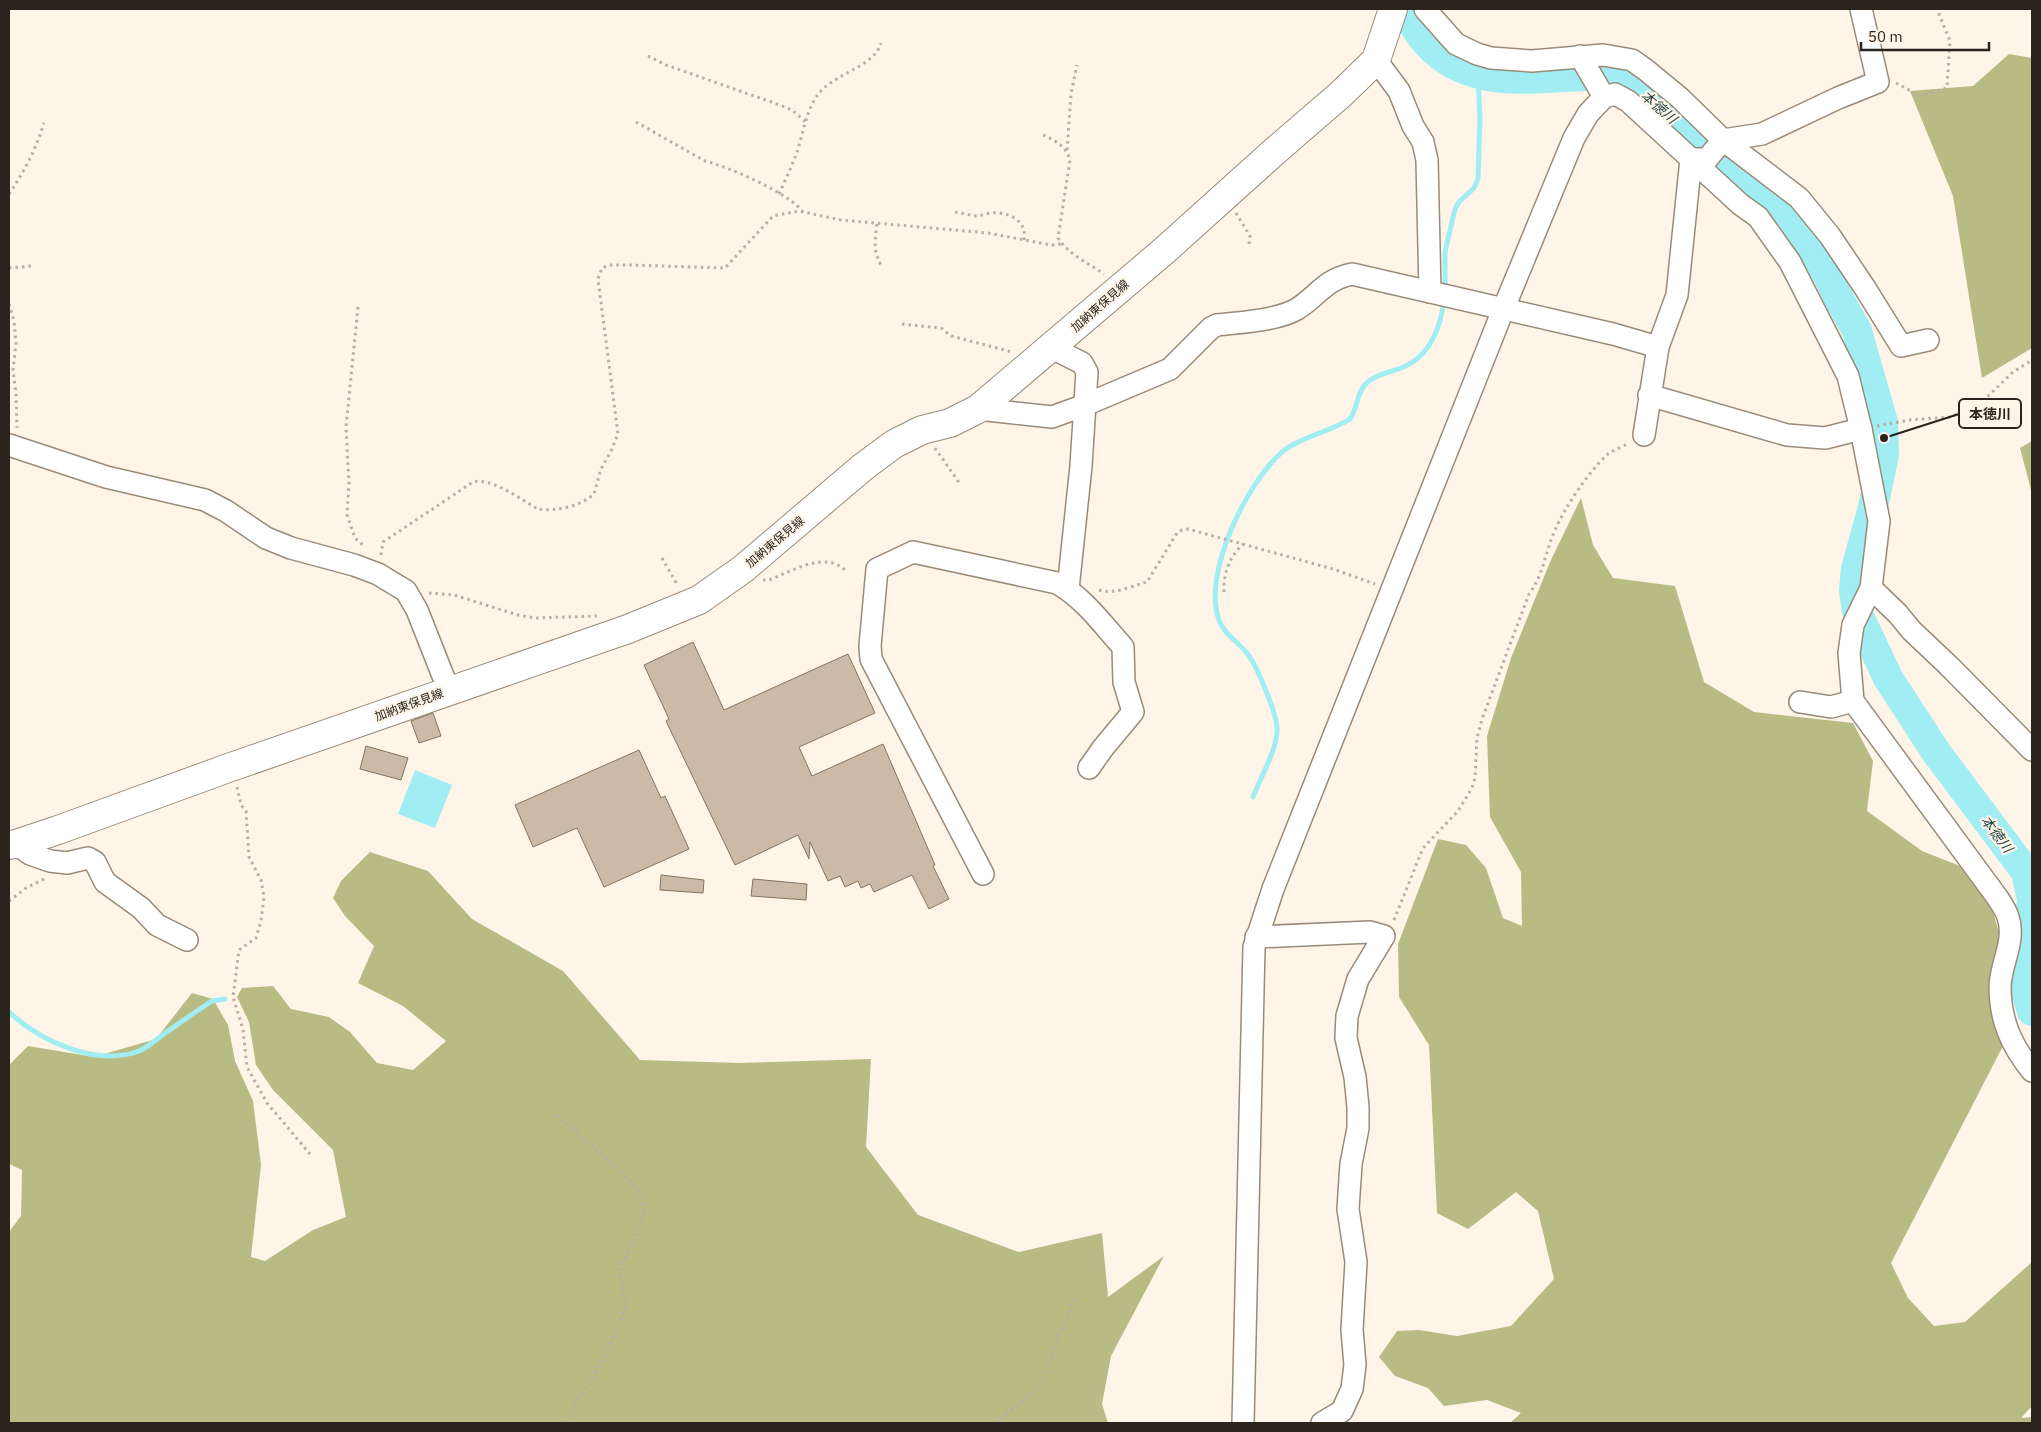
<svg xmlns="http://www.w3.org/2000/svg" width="2041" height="1432" viewBox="0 0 2041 1432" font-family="'IBM Plex Sans','Noto Sans JP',sans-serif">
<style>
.forest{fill:#b8bb83}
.water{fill:#a1edf4}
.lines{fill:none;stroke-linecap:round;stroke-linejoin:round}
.stream{stroke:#a1edf4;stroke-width:5}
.river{stroke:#a1edf4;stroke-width:30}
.building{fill:#cabaa7;stroke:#837462}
.minor-casing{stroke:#9a8b78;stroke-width:24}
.major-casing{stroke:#9a8b78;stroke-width:30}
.path{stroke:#b7aea4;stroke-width:3;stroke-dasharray:2.5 4;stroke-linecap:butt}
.minor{stroke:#fff;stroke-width:21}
.major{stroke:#fff;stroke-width:28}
.labels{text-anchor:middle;stroke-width:4.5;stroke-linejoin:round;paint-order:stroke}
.street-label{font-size:12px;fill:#2a241d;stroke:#fef4e8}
.water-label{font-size:14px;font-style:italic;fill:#1a3f42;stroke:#fef4e8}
.leader{fill:none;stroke:#2a241d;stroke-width:2}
.callout-dot{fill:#2a241d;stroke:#fef4e8;stroke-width:2}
.callout{fill:#fef4e8;stroke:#2a241d;stroke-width:2}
.callout-label{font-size:14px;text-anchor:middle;font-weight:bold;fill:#2a241d}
</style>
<rect width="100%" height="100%" fill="#fef4e8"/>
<g class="forest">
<polygon points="2009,54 2032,58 2032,348 1982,378 1953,196 1910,91 1973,86"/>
<polygon points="2032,441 2032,494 2020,448"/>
<polygon points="1581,498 1593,545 1613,578 1675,586 1704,682 1754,712 1853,723 1873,761 1867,811 1922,851 1965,868 1992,908 2002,943 2004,1044 1891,1263 1908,1298 1934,1326 1965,1322 2032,1262 2032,1406 2021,1418 2032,1417 2032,1423 1510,1423 1521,1413 1487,1400 1444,1406 1428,1388 1395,1376 1379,1357 1397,1331 1419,1330 1457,1336 1511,1326 1554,1279 1538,1211 1516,1192 1468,1229 1437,1213 1429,1045 1399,997 1398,944 1438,839 1466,845 1486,868 1503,918 1522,926 1521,872 1490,817 1487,736 1511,658 1550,562"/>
<polygon points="370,852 428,871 472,919 563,971 640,1060 740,1063 871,1059 866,1147 918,1215 1019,1252 1102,1233 1108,1297 1164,1256 1111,1356 1102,1404 1108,1423 9,1423 9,1232 21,1216 22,1170 9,1164 9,1065 28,1046 94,1057 156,1039 192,993 213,999 228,1025 235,1061 253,1101 261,1165 251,1257 265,1261 313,1230 346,1217 333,1150 273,1090 256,1065 249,1022 237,997 242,988 273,986 291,1009 329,1017 350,1032 377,1063 413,1070 446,1041 403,1006 358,983 374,946 345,916 333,898 341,881"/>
</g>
<polygon class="water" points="415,770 452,785 435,828 398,814"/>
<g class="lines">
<g class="stream">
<polyline points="1445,291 1445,252 1455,209 1459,202 1474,188 1478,179 1480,120 1478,74"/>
<path d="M1253,797C1260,778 1278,748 1277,729C1277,714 1256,663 1246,652C1237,641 1224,634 1219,620C1202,573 1247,483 1282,452C1300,437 1330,432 1350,419C1358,408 1357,389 1369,381C1378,374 1391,372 1401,368C1430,357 1441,327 1444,299"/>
<path d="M9,1012C40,1041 96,1067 139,1051C147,1048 154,1041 161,1036C178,1024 195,1012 212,1001L225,999"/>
</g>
<path class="river" d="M1403,9C1411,20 1418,33 1427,43C1463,84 1517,80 1566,77C1600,75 1612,72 1642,91L1750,191L1780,215L1807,242L1829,277L1837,295L1857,331L1883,422L1884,455L1873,507L1856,569L1854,590L1857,612L1888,678L1936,752L2026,872L2032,899L2024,986L2032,1011"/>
</g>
<g class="building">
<polygon points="693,642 724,710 848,654 875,713 799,747 812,776 883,744 935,865 933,866 949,899 929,909 912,875 874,892 870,884 861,888 858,881 845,887 840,876 828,881 810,842 809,859 798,835 735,865 666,721 669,719 644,665"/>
<polygon points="433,713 441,736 419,743 411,721"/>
<polygon points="366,746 408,758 401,780 360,769"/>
<polygon points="639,750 661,798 665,796 689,849 604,887 577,828 533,847 515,805"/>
<polygon points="661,875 704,880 703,893 660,890"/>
<polygon points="753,879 807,884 806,900 751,896"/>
</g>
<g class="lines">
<defs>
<g id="minor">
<polyline points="1425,9 1456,44 1477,54 1491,58 1532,61 1603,55 1632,60 1646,70 1680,98 1723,140 1799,198 1830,236 1865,288 1901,346 1928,340"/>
<polyline points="1580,56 1604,97"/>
<polyline points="1376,60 1399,91 1413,126 1423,142 1427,160 1430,292"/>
<polyline points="1691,159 1707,159 1723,140 1762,134 1838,98 1878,82 1861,9"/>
<polyline points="1052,348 1082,363 1087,372 1081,466 1068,589"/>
<polyline points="1649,395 1787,435 1825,438 1861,429"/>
<path d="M978,409L1052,417L1085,405L1170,369L1211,328L1217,325C1241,322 1276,321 1297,309C1319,295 1324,280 1352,274L1613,334L1658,347"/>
<polyline points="1644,435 1658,347 1677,295 1691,159"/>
<polyline points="9,445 106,477 205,500 226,511 266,538 291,548 354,565 378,574 406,591 417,610 449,691"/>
<polyline points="1871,588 1898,614 1911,630 1949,666 2032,750"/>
<polyline points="1800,702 1831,707 1853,701"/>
<polyline points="16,844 30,854 50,861 67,863 88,858 95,862 105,882 141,908 157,925 187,940"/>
<path d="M983,874L871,659L870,646L877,569L913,552L1057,583C1084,598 1103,625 1123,647L1124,682L1133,712L1103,748L1089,768"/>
<polyline points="1256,937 1370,932 1384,936 1358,979 1347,1016 1346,1038 1355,1077 1358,1107 1358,1128 1351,1164 1348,1209 1356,1262 1352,1330 1355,1365 1352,1389 1342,1411 1322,1423"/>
<path d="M1243,1423L1254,947L1273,889L1503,310L1574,138L1588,114L1604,97L1615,94L1628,101L1740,204L1758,217L1790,262L1848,376L1861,429L1879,521L1871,588L1853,625L1849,653L1853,701L1997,897C2001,903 2006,910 2008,917C2016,940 2001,963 2000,986C2000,1020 2011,1045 2032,1071"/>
</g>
<polyline id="major" points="9,845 16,844 58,830 231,767 628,629 699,600 743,569 863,467 894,444 922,430 950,423 978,409 1165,250 1275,151 1341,94 1376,60 1393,9"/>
</defs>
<use href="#minor" class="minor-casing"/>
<use href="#major" class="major-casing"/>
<g class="path">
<polyline points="648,56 666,65 777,104 792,110 806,122"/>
<polyline points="1896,83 1920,96 1947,88 1950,41 1937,9"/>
<path d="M636,122L705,161C729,167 789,193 803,212"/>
<path d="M1043,135C1056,141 1066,146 1070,160L1058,238C1068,254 1088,263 1104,274"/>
<polyline points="1067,150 1071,94 1077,65"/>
<path d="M9,194C24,172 36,149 44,123"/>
<path d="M779,194C785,181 791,168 796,155C804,133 806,104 824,88C840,73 876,64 881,43"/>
<path d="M955,212C963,213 971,216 979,216C982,215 986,214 990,213C1007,211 1028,220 1024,240"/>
<polyline points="1236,213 1250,236 1249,244"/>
<path d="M877,224C875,240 873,251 881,265"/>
<polyline points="9,268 32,266"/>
<polyline points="9,304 14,321 16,343 13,370 16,394 17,428"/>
<polyline points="358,307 346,427 349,483 347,515 355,538 365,547"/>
<polyline points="902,324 941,328 951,336 1012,352"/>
<polyline points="1877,426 1909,420 1951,417 1982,402 2013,372 2032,360"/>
<polyline points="935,448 960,484"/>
<path d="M381,555L383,542L473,482C491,477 522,500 538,509C555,512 581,506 594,494L601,469L611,451L618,434L598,279L602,268L609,265H631L725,268L773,216L799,211L841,220L988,233L1051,245L1062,244"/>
<polyline points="662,558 678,586"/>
<path d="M763,580H769C792,571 826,550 846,571"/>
<path d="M1099,590C1114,595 1132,586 1147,582L1177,533L1182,530L1188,529L1333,569L1375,584"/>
<path d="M1224,592C1223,574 1230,556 1243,544"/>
<polyline points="429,593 454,595 518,615 535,618 597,616"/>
<polyline points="237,787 241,805 246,811 249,857 261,880 264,897 261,921 256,938 239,950 233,997 243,1029 247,1067 267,1103 310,1154"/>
<polyline points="9,901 26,888 44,879"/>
<path d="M1394,920L1423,848L1458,811L1472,788L1475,778L1477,738L1482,719L1529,594C1544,574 1545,552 1555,530C1565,507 1589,471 1608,454C1614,450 1622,447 1629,443"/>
<polyline points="557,1115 625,1175 639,1193 645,1209 639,1231 619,1270 626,1306 603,1361 564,1423"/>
<polyline points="996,1423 1040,1386 1075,1297"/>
</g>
<use href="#minor" class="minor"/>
<use href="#major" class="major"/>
</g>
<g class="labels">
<g class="street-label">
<text transform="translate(1100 306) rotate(-41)" y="4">加納東保見線</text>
<text transform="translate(775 542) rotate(-40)" y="4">加納東保見線</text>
<text transform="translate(409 705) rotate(-20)" y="4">加納東保見線</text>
</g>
<g class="water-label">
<text transform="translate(1659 107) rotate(41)" y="5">本徳川</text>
<text transform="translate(1997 834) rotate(53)" y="5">本徳川</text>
</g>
</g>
<path class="leader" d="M1884 438L1959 414"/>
<circle class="callout-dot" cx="1884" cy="438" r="5"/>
<rect class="callout" x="1959" y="399" width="62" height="29" rx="5"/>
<g class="callout-label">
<text x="1990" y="419">本徳川</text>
</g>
<rect width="2041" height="1432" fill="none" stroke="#2a241d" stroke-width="20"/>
<path d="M1861 42v8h128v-8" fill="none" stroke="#2a241d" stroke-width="2.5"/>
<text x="1868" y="42" font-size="15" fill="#2a241d" stroke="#fef4e8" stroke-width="4" paint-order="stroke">50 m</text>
</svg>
